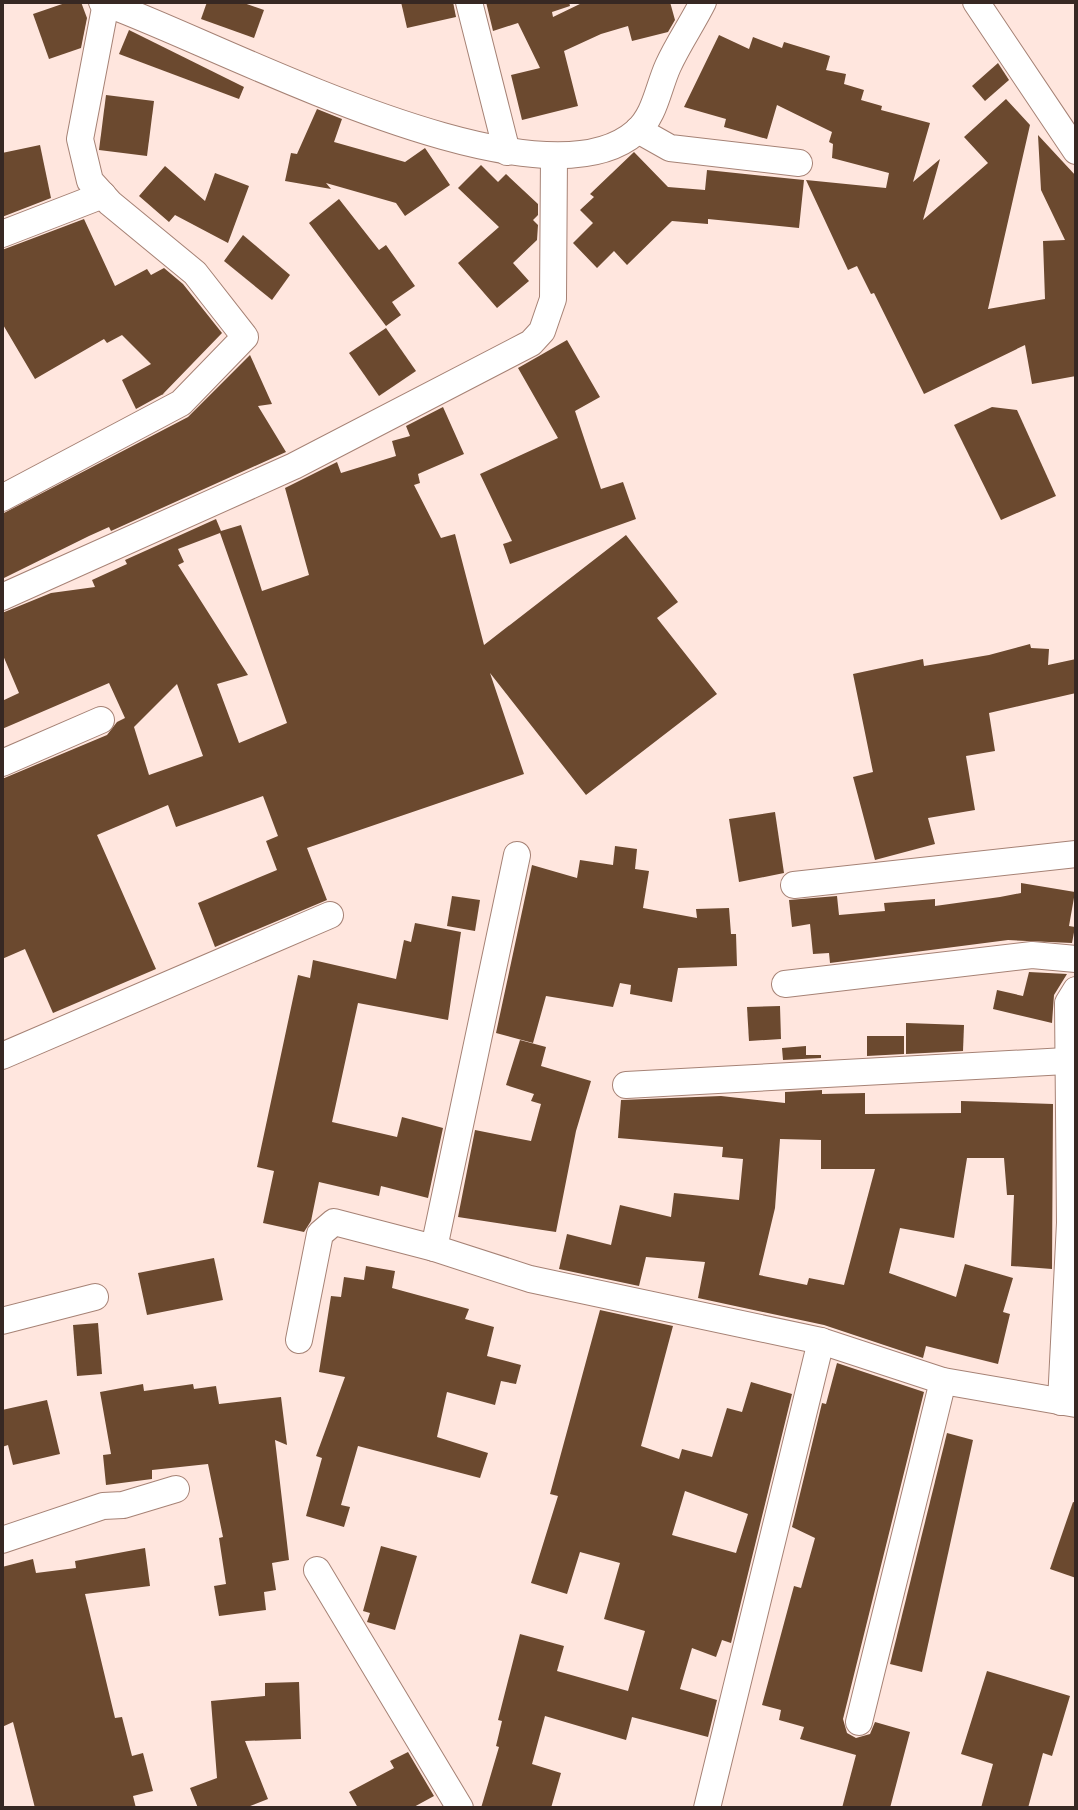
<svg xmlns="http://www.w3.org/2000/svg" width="1078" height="1810" viewBox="0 0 1078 1810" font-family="Quicksand,sans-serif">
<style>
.building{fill:#6b492f;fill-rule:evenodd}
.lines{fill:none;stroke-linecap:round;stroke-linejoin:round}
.minor-casing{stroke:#a68275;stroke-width:28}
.minor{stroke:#fff;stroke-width:26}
</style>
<rect width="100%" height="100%" fill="#ffe6de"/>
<g class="building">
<polygon points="68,2 81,2 87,18 81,48 49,59 33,14"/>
<polygon points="207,2 241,2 264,10 254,38 201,19"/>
<polygon points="401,2 453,2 456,17 407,28"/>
<polygon points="486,2 569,2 570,6 552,12 553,17 584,2 670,2 675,20 668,32 632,41 628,26 601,34 564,51 578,106 522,120 511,75 540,68 518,23 493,31"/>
<polygon points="129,30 244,87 239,99 119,54"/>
<polygon points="719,35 749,49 753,37 782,48 784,42 830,56 826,70 846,74 844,84 864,90 861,100 882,106 881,110 930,123 913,182 940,159 923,220 988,163 964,137 1006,99 1030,125 988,309 1045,299 1043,241 1065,240 1041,190 1038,135 1076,176 1076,376 1032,384 1025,345 924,394 874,293 871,294 857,266 848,270 806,180 886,188 889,173 832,158 833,144 829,142 832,132 777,105 767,139 724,127 726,119 684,107"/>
<polygon points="998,63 1009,80 985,101 972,86"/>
<polygon points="106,95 154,101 147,156 99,150"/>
<polygon points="317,109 342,119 334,142 405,162 425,148 450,185 405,216 396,203 326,183 331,189 285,181 291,153 297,154"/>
<polygon points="40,145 51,198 2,217 2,153"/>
<polygon points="634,152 668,187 705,190 707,170 804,180 799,228 708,219 708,224 672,221 627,265 614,251 597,268 573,243 593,223 580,210 594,197 590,194"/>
<polygon points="481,165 498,182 506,174 538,204 538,215 533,220 538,225 537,240 513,263 529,281 497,308 458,263 499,227 458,188"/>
<polygon points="165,166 205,201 215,173 249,186 228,243 175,215 169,222 139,196"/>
<polygon points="339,199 379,250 386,245 415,286 392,302 401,315 386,326 309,223"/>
<polygon points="84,219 115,286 147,269 151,275 164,268 183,284 222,333 162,395 165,393 136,409 122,380 151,364 122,335 107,343 104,339 35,379 2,323 2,250"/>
<polygon points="243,235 290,275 272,300 224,261"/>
<polygon points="386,328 416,371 379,396 349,353"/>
<polygon points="567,340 600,397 575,411 601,489 623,482 636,519 510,564 503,544 512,541 480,474 558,438 518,368"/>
<polygon points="250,355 272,404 258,406 286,452 111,531 109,527 89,536 2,579 2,514 188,417"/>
<path d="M443,407L464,454L418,474L420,483L414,485L441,538L455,534L484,645L626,535L678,602L657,618L717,694L586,795L490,673L524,774L307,848L327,900L215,947L198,903L277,870L266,841L278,836L263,796L176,827L168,805L97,835L156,969L53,1013L25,949L2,959V779L107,735L117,722L125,718L109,683L2,729V701L19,693L2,653V613L51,593L95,587L92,580L127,564L125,560L216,519L221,531L241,525L262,591L309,575L285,488L337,462L341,473L396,456L392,441L410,436L406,426ZM220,533L287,723L239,743L217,684L248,675L178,565L184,562L178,549ZM177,684L203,756L149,775L134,727Z"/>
<polygon points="992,407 1017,410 1056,496 1001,520 954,425"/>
<polygon points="1030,644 1031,648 1049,649 1048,665 1076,659 1076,693 989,713 995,751 966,756 975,810 928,818 935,844 875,860 853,777 873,772 853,674 923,659 924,666 989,655"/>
<polygon points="775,812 784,873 739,882 729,819"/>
<polygon points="615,846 637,849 635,869 649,871 643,908 697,918 696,909 729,908 731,934 736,934 737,966 678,968 672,1002 630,994 631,985 620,983 613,1007 546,996 533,1043 496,1033 532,865 577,878 580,860 613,865"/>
<polygon points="1021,883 1075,892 1069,926 1075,927 1072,943 1008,940 830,963 829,953 813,954 810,924 792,927 789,900 837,896 839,915 885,911 884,903 935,899 935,906 1000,897 1021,893"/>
<polygon points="452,896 480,900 475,931 447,926"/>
<polygon points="415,923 461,932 448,1020 358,1003 332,1122 397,1137 402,1117 443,1128 428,1198 381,1186 379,1196 319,1182 311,1221 304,1232 263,1223 274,1171 257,1167 298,975 310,978 313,960 396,979 404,940 411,942"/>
<polygon points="1029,972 1067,974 1054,995 1052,1023 993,1009 997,990 1023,996"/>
<polygon points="780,1006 781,1039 749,1041 747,1007"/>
<polygon points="906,1023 964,1025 963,1051 906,1054"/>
<polygon points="867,1036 904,1036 904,1054 867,1056"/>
<polygon points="520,1040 546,1047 541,1066 591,1081 576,1131 556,1232 458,1217 475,1130 531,1141 541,1104 531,1101 534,1094 506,1085"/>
<polygon points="806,1046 806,1055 821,1055 821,1058 783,1060 782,1048"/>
<path d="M822,1090V1094L865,1093V1114L961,1113V1101L1053,1104L1052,1269L1011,1266L1014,1195H1007L1004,1158H967L954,1238L900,1228L889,1273L956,1297L965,1264L1013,1278L1003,1312L1010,1314L998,1364L926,1346L923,1358L824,1325L698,1298L705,1262L646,1257L639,1286L559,1269L567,1234L611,1245L620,1205L671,1217L674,1193L739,1200L743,1159L722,1157L723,1147L618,1138L621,1100L721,1096L785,1103V1092ZM780,1139L821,1140V1169H875L844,1285L809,1278L807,1285L759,1275L775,1208Z"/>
<polygon points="214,1258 223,1300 147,1315 138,1273"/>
<polygon points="366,1266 395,1271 392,1288 469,1309 465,1319 494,1327 487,1356 521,1365 516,1384 501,1381 495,1405 447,1392 437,1437 488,1453 480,1478 358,1446 341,1505 350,1507 344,1527 306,1516 322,1458 316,1456 345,1377 319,1372 331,1296 341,1297 344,1277 364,1280"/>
<path d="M600,1310L673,1326L641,1446L679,1459L682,1449L712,1457L727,1408L742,1412L751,1382L792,1394L731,1643L722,1640L716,1657L692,1648L680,1689L717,1700L708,1737L632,1717L626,1740L545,1716L532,1764L561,1773L551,1808H481L499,1747L496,1746L502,1721L498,1720L520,1634L564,1646L557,1671L628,1691L645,1631L604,1619L620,1563L580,1552L567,1594L531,1583L558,1496L550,1494ZM685,1491L748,1514L736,1553L672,1535Z"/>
<polygon points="98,1323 102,1374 77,1376 73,1325"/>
<polygon points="837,1363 924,1392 843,1719 847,1733 856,1738 870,1734 875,1722 910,1732 890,1808 842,1808 856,1755 800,1739 804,1727 779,1720 781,1710 762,1705 794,1586 801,1588 815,1538 792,1527 822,1403 826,1404"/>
<polygon points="143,1384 144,1391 193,1384 194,1389 216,1386 219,1404 281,1397 287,1445 275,1440 289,1560 272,1563 276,1590 264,1592 266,1610 219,1616 214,1586 226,1584 219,1538 223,1537 208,1464 152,1470 152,1479 106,1485 103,1455 111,1454 100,1392"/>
<polygon points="47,1400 60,1454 13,1465 8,1445 2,1447 2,1410"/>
<polygon points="947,1433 973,1440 922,1672 890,1664"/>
<polygon points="1073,1502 1076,1503 1076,1578 1050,1569"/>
<polygon points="381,1546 417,1556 395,1630 367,1622 370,1613 363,1611"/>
<polygon points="145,1548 150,1586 85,1594 115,1718 122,1717 132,1756 143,1753 153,1791 133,1796 136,1808 35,1808 13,1722 2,1727 2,1567 33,1559 36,1573 76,1568 75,1561"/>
<polygon points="987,1671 1070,1696 1052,1756 1043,1753 1028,1808 981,1808 993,1764 961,1754"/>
<polygon points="299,1682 301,1739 245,1741 268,1799 245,1808 198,1808 190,1788 217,1778 211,1701 265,1696 265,1683"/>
<polygon points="408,1752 434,1796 412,1808 358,1808 349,1792 394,1768 390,1761"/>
</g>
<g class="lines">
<defs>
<g id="minor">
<path d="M102,2C212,40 537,218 636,132C655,116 658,88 668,66C678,44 692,24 703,2"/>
<polyline points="469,2 507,152"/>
<polyline points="976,2 1076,151"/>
<polyline points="638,130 670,148 799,163"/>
<polyline points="2,234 103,195"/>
<polyline points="2,498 181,403 245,337 195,273 110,203 90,181 80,139 106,3"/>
<polyline points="2,597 294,466 531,343 542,331 553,299 554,156"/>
<polyline points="2,763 101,720"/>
<polyline points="794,885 1076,854"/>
<polyline points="785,984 1032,955 1076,959"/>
<polyline points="2,1056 330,915"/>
<polyline points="626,1085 1066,1061"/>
<polyline points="434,1248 517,855"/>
<polyline points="2,1321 95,1297"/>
<polyline points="299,1340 320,1234 334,1222 434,1248 530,1279 821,1341 943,1381 1076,1404"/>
<polyline points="1061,1402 1070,1223 1068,1003 1076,990"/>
<polyline points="2,1540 103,1506 123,1505 176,1489"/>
<polyline points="317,1570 460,1808"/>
<polyline points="859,1722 943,1381"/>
<polyline points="707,1808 821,1341"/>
</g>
</defs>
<use href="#minor" class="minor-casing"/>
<use href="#minor" class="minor"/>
</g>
<rect width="1078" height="1810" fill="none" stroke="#372823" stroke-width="8"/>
</svg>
